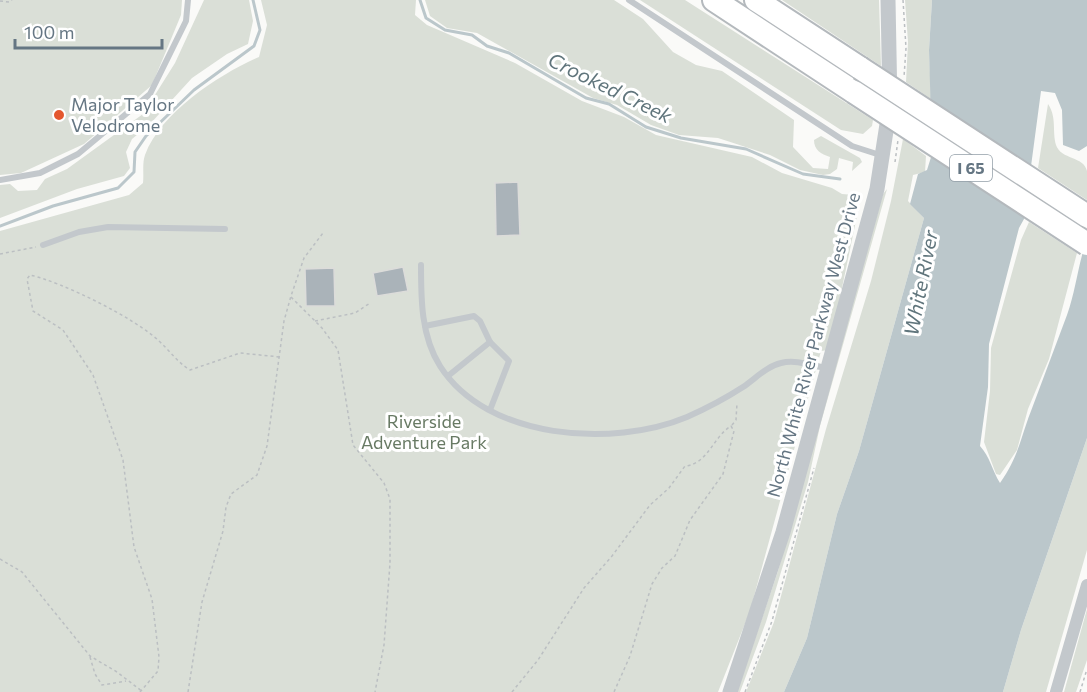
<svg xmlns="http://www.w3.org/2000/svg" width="1087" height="692" viewBox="0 0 1087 692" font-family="Commissioner,sans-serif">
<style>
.green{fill:#dadfd7}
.water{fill:#bbc7cb}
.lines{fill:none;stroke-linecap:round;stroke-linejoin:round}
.stream{stroke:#bbc7cb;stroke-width:3}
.building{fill:#aab3b9;stroke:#dcdcda;stroke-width:1.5}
.motorway-casing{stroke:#b4b9bd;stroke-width:26}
.path{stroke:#bbbfc2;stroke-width:1.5;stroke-dasharray:3 3;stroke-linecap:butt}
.service{stroke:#c3c8cc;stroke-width:6}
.minor{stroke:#c3c8cc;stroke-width:12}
.tertiary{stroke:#c3c8cc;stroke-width:15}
.motorway{stroke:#fff;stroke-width:22}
.motorway-bridge-casing{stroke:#b4b9bd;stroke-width:26;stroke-linecap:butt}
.motorway-bridge{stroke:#fff;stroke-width:22}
.poi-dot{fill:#e4572e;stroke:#fff;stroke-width:2}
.labels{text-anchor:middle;stroke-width:6;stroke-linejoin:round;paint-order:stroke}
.shield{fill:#fff;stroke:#939fa8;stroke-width:1.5}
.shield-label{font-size:16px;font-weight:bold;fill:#657683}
.poi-label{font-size:18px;fill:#657683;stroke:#fff;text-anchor:start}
.street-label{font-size:18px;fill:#657683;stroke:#fff}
.park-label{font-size:18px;fill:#687a64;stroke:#fff}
.water-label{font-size:20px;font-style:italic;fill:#60757c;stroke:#fff}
</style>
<rect width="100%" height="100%" fill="#fafaf8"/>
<g class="green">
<polygon points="0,0 182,0 181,15 152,85 84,144 21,173 0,175"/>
<polygon points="204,0 249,0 253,21 248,44 227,54 192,78 150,124 132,139 126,152 130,168 124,176 77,189 0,218 0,185 10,184 18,191 37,190 45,179 67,169 143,114 175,63"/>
<path d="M261,0H416L415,15L427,25L515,63L582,101L624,117L656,135L752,157L782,173L832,188L842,194L854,195L857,216L829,350L821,351L750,611L718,692H0V231L129,195L143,183C144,174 142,163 145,155C161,112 220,74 259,57L267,25Z"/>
<path d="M425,0H614L643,19L673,52L696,65L722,71L794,120L793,147L813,168L828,169L830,157C821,154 814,150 814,140L821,136L860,158L862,162L852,171L853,162L839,158L837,169L830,174L823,175L800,170L770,155L718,138L679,135L651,125L617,105L593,98L477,33L447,28L430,16Z"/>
<polygon points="640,0 685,0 873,120 872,126 863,134 841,130"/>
<polygon points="782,0 879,0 881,66"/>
<polygon points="905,0 932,0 929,50 931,99 906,82 908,42"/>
<path d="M1048,104C1057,117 1052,131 1056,145C1061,160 1084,156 1087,171C1087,180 1087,191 1087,200L1038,168Z"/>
<polygon points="903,139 926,156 925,172 913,175 908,201 924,218 859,451 837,514 807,638 784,692 746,692 774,622 826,429 871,281 891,201"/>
<polygon points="887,189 820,426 808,482 766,622 740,692 737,692 778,571 883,194"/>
<polygon points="1029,222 1077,253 1049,359 1028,409 1017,450 1000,475 996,474 984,442 990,391 991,348 1021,240"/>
<polygon points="1087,438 1087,550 1046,692 1003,692 1021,630"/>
<polygon points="1087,609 1087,660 1076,692 1064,692"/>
</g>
<path class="water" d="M932,0H1087V146L1079,151L1063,145L1062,110L1055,93L1041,91L1024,219L1019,228L989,344L988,387L980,446C990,457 992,470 1000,483C1019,456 1020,439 1031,411C1043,379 1055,347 1067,315C1076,290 1078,264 1087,239V438L1021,630L1003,692H784L807,638L837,514L859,451L924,218L910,204L918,174L927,170L932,154L929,50Z"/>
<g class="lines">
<g class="stream">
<polyline points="420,0 426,18 445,30 472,35 487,46 509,53 586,98 609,104 646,127 681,138 746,149 803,174 840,179"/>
<polyline points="0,226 53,206 118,188 134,172 135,152 146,136 194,90 254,46 260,30 253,0"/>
</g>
</g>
<g class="building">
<polygon points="518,182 520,235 496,236 495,183"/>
<polygon points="403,267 408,291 377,296 373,273"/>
<polygon points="334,268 335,306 306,306 305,269"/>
</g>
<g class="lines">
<defs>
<g id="motorway">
<polyline points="714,0 854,92"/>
<polyline points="756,0 860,68"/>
</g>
</defs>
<use href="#motorway" class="motorway-casing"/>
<g class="path">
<polyline points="903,0 906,48 904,77"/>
<polyline points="0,1 9,2 12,0"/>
<polyline points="895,162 898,140"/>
<polyline points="0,254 36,247"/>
<polyline points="291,297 322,328 338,350 353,445 384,483 390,499 390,563 384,645 375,692"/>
<polyline points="315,321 355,313 370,303"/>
<polyline points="732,425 736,420 737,403"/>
<polyline points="0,559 22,572 90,656 117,672 143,692"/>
<polyline points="90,657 95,674 102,685 126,681"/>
<path d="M140,692L158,671L159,657L152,599L134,547L123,460L93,375L63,330L33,311L27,279L30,275C62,282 135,318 159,341C170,351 177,362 190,370L240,353L280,357"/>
<polyline points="188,692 202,602 223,531 226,507 231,494 257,475 267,446 284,321 291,296 304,258 323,233"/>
<path d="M512,692L538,660L584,588L612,556L650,505L669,488L685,466C708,464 713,437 731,426L734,431L723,474L690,520L675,556L662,568L652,584L630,656L614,692"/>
<polyline points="745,692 772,621 814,468"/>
<polyline points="1080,692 1087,669"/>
</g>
<g class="service">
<polyline points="629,0 852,146 880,155"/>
<polyline points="0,180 40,173 78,154 150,94 186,21 188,0"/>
<polyline points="43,245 79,232 108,227 225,229"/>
<path d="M421,265C421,299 421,336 440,366C487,440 613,448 687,417C705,409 726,398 743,387C755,379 767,366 781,363C796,359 813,366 826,368"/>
<polyline points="425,326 474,316 480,321 490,342 509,361 490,410"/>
<polyline points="448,376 490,342"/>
</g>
<polyline class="minor" points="1056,692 1087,585"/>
<polyline class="tertiary" points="730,692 783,532 877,189 890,105 888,0"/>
<use href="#motorway" class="motorway"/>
<defs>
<g id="motorway-bridge">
<polyline points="860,68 1087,216"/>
<polyline points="854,92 1087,244"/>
</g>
</defs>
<use href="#motorway-bridge" class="motorway-bridge-casing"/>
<use href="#motorway-bridge" class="motorway-bridge"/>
</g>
<circle class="poi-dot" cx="59" cy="115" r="6"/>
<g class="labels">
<rect class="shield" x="950" y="155" width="42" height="26" rx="4.5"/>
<g class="shield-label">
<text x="971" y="174">I 65</text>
</g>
<g class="poi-label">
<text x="71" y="111">Major Taylor<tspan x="71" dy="21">Velodrome</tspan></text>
</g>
<g class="street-label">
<text transform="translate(814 345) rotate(-75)" y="6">North White River Parkway West Drive</text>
</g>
<g class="park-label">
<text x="424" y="428">Riverside<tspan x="424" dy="21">Adventure Park</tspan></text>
</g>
<g class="water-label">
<text transform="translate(610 88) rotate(26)" y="7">Crooked Creek</text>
<text transform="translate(921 283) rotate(-79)" y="7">White River</text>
</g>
</g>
<path d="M15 39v9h147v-9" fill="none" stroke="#657683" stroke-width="3"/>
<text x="24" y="39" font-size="18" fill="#657683" stroke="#ffffff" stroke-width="4.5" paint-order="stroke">100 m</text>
</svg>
